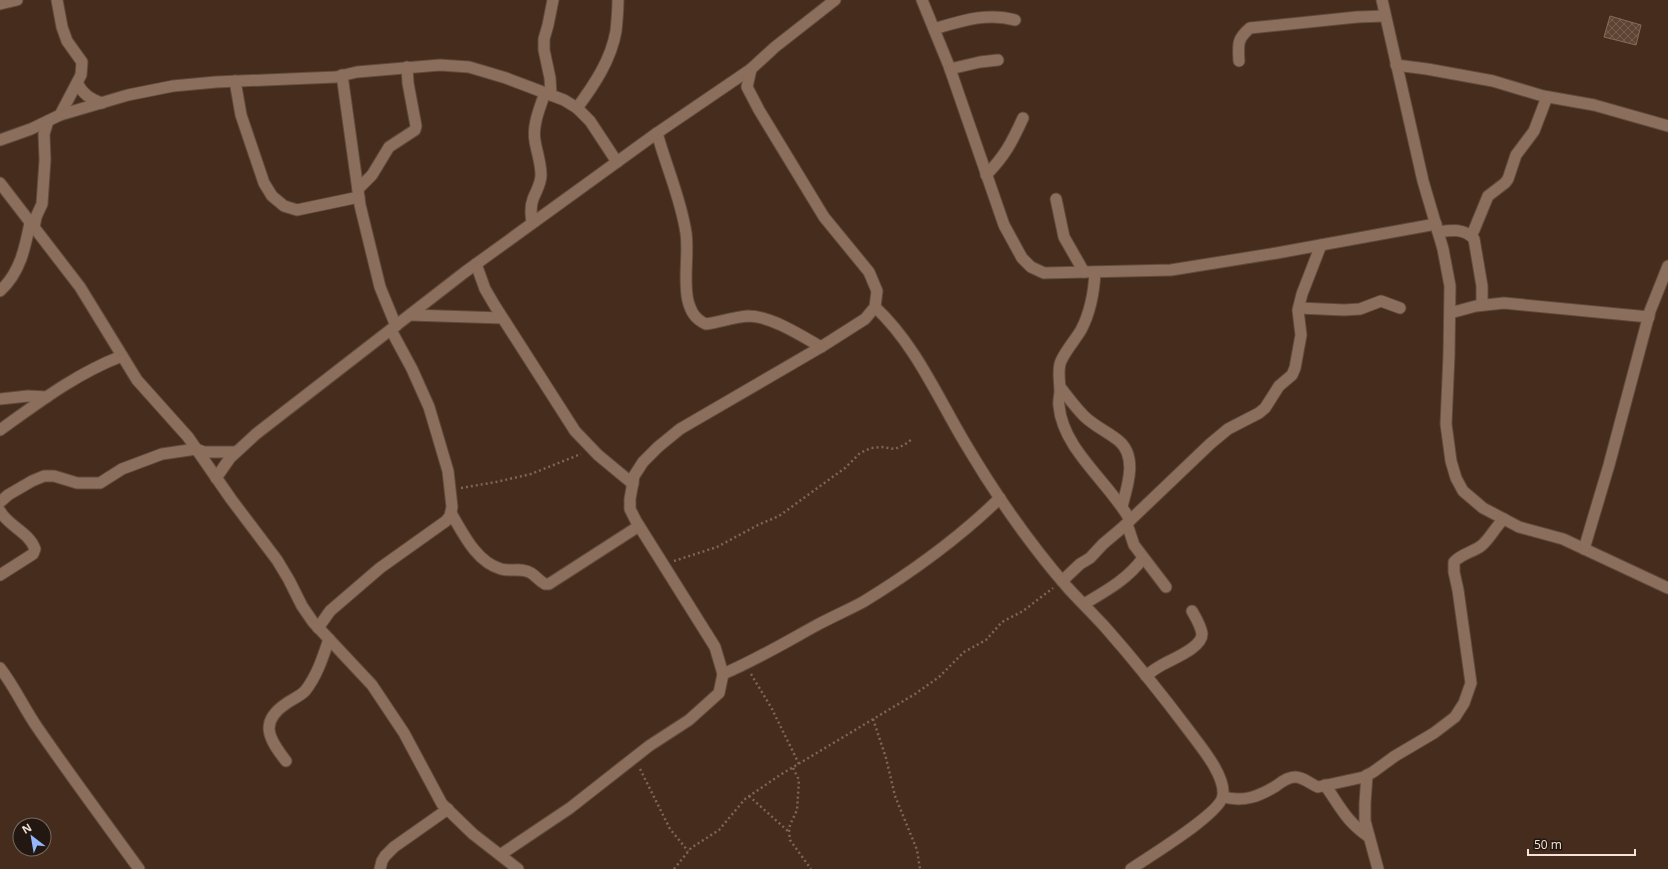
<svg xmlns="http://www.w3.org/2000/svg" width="1668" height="869" viewBox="0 0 1668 869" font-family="'Open Sans',sans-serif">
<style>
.building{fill:url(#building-cross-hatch);stroke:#886c59}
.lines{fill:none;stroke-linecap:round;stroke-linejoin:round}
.minor-casing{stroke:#5f4a3c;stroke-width:13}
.path{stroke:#7d6658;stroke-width:2.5;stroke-dasharray:2 3;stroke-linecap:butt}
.minor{stroke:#8b6e5c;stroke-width:11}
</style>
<defs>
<pattern id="building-cross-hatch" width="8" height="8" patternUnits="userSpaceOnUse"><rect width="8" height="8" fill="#5e4432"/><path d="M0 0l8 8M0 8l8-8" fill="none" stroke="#765f4f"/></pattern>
</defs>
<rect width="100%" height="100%" fill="#452c1c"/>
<polygon class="building" points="1610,16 1641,25 1636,45 1604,37"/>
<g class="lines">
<defs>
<g id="minor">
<polyline points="57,0 62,27 67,41 82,62 81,75 60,115"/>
<polyline points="922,0 949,66 1004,225 1022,258 1031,267 1044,273 1171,270 1277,253 1436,224"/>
<polyline points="1382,0 1423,181 1443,249 1450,286 1449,355 1446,424 1451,461 1456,478 1463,491 1483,508 1519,527 1563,539 1668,588"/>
<polyline points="0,4 17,0"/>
<path d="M934,29C961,21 987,12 1015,20"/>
<path d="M1239,61C1238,44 1237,39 1250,28L1357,17L1385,16"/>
<polyline points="1396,65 1427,69 1493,81 1543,96 1594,105 1668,126"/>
<polyline points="950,69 980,62 998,60"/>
<polyline points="342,75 360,205 380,287 396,326"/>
<polyline points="235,81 241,115 264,183 272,196 284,206 297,210 359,197"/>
<path d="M77,83C83,94 90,99 102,103"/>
<polyline points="551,95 550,78 544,50 544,39 548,25 553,0"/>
<path d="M577,108C594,85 611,60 616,31C617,21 618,10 618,0"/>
<path d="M657,133C666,166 681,199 686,233C689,255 683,280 688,301C691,312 695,319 706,324C720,322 734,317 748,316C771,316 802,336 821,347"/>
<polyline points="0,140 31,129 60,115 128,95 173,86 216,82 336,77 357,72 440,65 469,67 506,78 564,100 577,108 590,121 617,162"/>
<path d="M986,175C1005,156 1012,142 1023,118"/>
<polyline points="0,183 80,287 137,380 188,437 231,499 277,560 289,580 302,606 313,622 372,685 404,733 442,804 473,834 518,869"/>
<polyline points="358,189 372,175 389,147 415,130 416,126 408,83 407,67"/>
<polyline points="1056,199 1064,237 1084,272"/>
<path d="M532,223C531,215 530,207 533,199C536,191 541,184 541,175C541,163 537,153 535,141C532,126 540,107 545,93"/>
<polyline points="34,228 36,217 42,204 45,160 44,134 48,121"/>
<path d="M1438,232C1452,230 1464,228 1474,239L1482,286V305"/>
<polyline points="1471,235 1474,230 1488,196 1505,183 1508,179 1516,155 1534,131 1547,97"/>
<polyline points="476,264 485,289 495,306 575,431 598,455 633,484"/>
<path d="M1095,272C1094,293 1091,311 1081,330C1075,340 1066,350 1061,361C1057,370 1060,381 1060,391C1060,396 1058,401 1059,406C1063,450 1110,483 1130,520"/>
<path d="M0,291C20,273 25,248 30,223"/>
<path d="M875,307C915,344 937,396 965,443C995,494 1029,543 1068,588C1080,601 1093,614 1105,627C1135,661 1163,696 1190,732C1201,747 1225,775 1223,795C1222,813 1148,857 1131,869"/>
<polyline points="1299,308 1344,310 1360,309 1381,301 1400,308"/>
<polyline points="1450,313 1476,306 1504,303 1649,317"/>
<polyline points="410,315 502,318"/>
<path d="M1060,387C1068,397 1075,407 1084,416C1094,426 1108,432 1119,441C1138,457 1127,488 1122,506"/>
<polyline points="0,399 28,396 47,397"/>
<path d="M0,430C39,402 77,373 122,356"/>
<polyline points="216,478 230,458 256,434 465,272 657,133 751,69"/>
<polyline points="0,502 8,495 32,481 44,476 54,476 77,483 100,483 122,469 162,454 196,449 204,452 236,452"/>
<path d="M0,511C8,526 29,532 35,549L33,554L0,575"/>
<path d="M451,513C463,533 476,562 501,569C511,572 522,567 531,573C536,576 539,581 545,584H549L639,526"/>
<polyline points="1127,524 1134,545 1166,587"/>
<polyline points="1584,549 1609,465 1650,311 1668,266"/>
<polyline points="1062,581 1080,564 1090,558 1103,544 1122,528 1210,444 1228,429 1259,413 1265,408 1279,386 1292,375 1295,368 1301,335 1298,310 1302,294 1321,245"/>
<path d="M1084,604C1106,591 1128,579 1143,558"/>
<polyline points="318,628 330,611 380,568 446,521 450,516 452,507 448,471 429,407 412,369 391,330"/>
<path d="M0,668C14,686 24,708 37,727C70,775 105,822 139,869"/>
<path d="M723,674C756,660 786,642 817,625C832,617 848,610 863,602C912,572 959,538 1000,498"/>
<path d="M1146,676C1151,672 1156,668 1162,665C1172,659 1202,648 1202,634C1201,626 1196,618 1192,611"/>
<path d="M286,761C269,739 258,722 287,703C293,699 300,696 305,691C317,676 323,657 329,639"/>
<polyline points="1367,775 1365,803 1365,821 1378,869"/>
<path d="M1325,785C1341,808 1346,821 1369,837"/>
<path d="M1223,797C1244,802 1258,797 1276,786C1281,782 1289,777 1295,777C1304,777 1310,784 1318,787L1364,777L1373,772L1395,756L1434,733L1455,717L1464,703L1471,683L1458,590L1454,572V562C1461,554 1473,552 1481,546C1490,539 1495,527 1504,519"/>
<polyline points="500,855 570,808 649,746 689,720 719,693 723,674 715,647 636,521 630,509 630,499 634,476 643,462 658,447 680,429 821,347 865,319 875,307 877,291 869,272 824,217 759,110 747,87 751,69 775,47 835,0"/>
<polyline points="380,869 382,861 385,856 394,847 448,809"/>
</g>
</defs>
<use href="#minor" class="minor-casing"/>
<g class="path">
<polyline points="461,488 496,482 531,474 581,454"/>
<polyline points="674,561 717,547 758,525 779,516 845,468 860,453 871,448 882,447 895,449 904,445 912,439"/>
<polyline points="751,674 772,709 799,764"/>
<polyline points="873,719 886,758 895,796 917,850 920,869"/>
<polyline points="793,768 799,780 797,810 790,825 789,832 790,840 811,869"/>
<polyline points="640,769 670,829 688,851"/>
<polyline points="749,796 789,832"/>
<polyline points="674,869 691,848 719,830 745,799 780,775 915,694 939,677 964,652 986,640 1002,622 1023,611 1053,588"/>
</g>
<use href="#minor" class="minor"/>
</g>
<g transform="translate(32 837) rotate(329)"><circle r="19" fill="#231811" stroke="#776961"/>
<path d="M0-3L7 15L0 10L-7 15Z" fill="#94b7fd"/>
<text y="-6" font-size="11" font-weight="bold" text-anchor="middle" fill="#f4e3d9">N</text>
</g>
<path d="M1528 849v6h107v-6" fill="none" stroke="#f4e3d9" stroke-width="2"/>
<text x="1534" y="849" font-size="12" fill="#f4e3d9" stroke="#231811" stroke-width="3" paint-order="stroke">50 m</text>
</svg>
